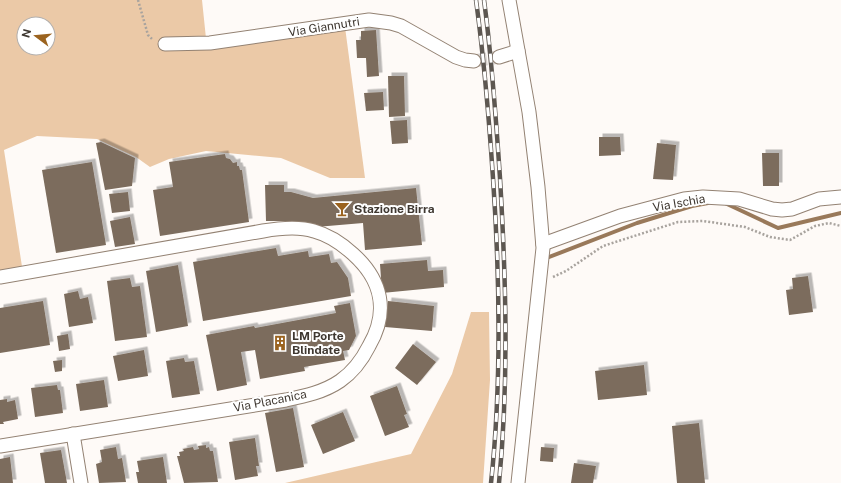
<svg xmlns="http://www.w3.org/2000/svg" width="841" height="483" viewBox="0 0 841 483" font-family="'Public Sans',sans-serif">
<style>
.green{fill:#ebc9a7;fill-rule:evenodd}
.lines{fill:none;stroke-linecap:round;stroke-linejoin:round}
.stream{stroke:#99795a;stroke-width:4}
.building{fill:#7c6c5d;filter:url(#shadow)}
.minor-tunnel{stroke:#d8d3cf;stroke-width:13;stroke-dasharray:13 6;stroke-linecap:butt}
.minor-casing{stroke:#938273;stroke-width:15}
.path{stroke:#a8a39e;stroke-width:2.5;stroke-dasharray:2 2;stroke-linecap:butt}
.minor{stroke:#fff;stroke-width:13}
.rail-casing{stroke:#5d5751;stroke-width:4.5}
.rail{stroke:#fff;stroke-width:3;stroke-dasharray:9;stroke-linecap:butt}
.labels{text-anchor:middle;stroke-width:4;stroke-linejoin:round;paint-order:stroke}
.street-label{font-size:12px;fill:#3f3831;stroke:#fff}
.poi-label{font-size:12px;font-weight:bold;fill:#3f3831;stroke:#fff;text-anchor:start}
</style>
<defs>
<filter id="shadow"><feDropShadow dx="3.5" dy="-3.5" stdDeviation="0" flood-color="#0004"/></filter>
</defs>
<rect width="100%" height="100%" fill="#fefaf7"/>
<g class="green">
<path d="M0,0H202L207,48L345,27L365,178H330L281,158L206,151L169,159L150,167L136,157L97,139L37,136L4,150L23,273L0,277ZM24,24H48V48H24Z"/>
<polygon points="471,312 489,312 490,380 483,483 285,483 411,454 452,374"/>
</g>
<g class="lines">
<g class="stream">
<polyline points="727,204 778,228 841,213"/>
<polyline points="544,259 637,223 692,206 708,203"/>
</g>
</g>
<g class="building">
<polygon points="376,30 379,76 367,77 366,58 357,58 356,40 361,40 361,31"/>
<polygon points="388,76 404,76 405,116 389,117"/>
<polygon points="383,92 384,110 366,111 364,93"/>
<polygon points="407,120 408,143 392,144 390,121"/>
<polygon points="599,137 620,137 621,155 599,156"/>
<polygon points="101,142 135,158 132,186 105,190 96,143"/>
<polygon points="657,143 676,145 673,180 653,179"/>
<polygon points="762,153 779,153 779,186 763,186"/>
<polygon points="225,154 226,158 230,159 233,163 237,162 237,166 239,166 240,170 242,170 249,222 160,236 153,190 173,187 169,162"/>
<polygon points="92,162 106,245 56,253 42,170"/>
<polygon points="265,185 284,185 284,192 291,192 313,198 416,188 422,245 365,250 363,223 316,227 291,221 266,221"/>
<polygon points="128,192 130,211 112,213 109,194"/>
<polygon points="130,217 135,244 115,247 110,221"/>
<polygon points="276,248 278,256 308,251 309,257 329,254 331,263 337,262 348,278 351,296 203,321 193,262"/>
<polygon points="427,260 428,271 443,270 444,287 382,293 380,264"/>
<polygon points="178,265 188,326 156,332 146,271"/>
<polygon points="808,276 813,312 789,315 786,290 793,289 792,278"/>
<polygon points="130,278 132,287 140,286 147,337 115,341 107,281"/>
<polygon points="78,291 80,299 88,297 93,323 69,327 64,294"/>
<polygon points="43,301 50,345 0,353 0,308"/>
<polygon points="388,301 434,306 432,331 385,327"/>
<polygon points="350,303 356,336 349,350 343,351 345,360 304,367 305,371 260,379 255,350 241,352 247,385 217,391 206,335 254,326 255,328 336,313 334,306"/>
<polygon points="68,334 70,349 59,351 57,336"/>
<polygon points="413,344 436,362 417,385 395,368"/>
<polygon points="144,350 148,376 118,381 113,356"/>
<polygon points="184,358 185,362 194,361 200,394 172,398 166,361"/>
<polygon points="62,360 62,371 55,372 53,361"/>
<polygon points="644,365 647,395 598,400 595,371"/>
<polygon points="104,380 108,407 80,411 76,384"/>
<polygon points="57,385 58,390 60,390 63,413 35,417 31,388"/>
<polygon points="397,386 407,414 404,415 409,427 385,436 370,396"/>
<polygon points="7,399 7,402 15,400 18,419 3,422 4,424 0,424 0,400"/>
<polygon points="293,408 304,467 276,472 265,413"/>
<polygon points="343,412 355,441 323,454 311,425"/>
<polygon points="699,423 705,483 677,483 672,426"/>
<polygon points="255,438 259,466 256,466 258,476 235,480 229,442"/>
<polygon points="206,445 206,448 209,447 210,451 213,451 218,482 184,483 177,456 180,456 179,452 184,451 183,449 193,447 194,450 199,449 198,446"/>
<polygon points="116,447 118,459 122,458 126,482 99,483 96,464 102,462 100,450"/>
<polygon points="541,447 554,448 553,462 540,461"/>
<polygon points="61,450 67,483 45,483 40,453"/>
<polygon points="10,457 13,483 0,483 0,459"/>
<polygon points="163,457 167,483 138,483 136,472 139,472 137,461"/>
<polygon points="574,463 596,466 593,483 571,483"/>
</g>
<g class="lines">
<polyline class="minor-tunnel" points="474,61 499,57"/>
<defs>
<g id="minor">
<polyline points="509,0 529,112 538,187 543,248 518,483"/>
<polyline points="165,44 210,43 369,20 391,23 401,26 456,57 465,60 474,61"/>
<polyline points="499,57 518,51"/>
<polyline points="543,244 620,216 684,199 703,197 739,199 772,209 782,210 792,209 819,199 841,197"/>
<path d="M0,277L263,231C280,228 298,226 314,231C329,235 342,244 353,254C382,280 389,312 369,346C362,360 353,372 340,381C324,392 305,396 286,400L0,446"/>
<polyline points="73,434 81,483"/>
</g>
</defs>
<use href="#minor" class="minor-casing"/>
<g class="path">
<polyline points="138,0 148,35 153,40"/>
<polyline points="553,277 566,271 603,246 678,222 703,221 745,227 770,237 790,240 815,226 829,223 841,226"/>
</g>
<use href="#minor" class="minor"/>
<defs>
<g id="rail">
<path d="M476,0C484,59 489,118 493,178C500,280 502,381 491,483"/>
<path d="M484,0C492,59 496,118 500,178C506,280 509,381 499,483"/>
</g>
</defs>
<use href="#rail" class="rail-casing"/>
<use href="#rail" class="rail"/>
</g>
<defs>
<symbol id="bar-bare" viewBox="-9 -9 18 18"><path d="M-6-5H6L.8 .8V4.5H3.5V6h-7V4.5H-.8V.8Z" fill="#9b631f" stroke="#fff" stroke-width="2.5" paint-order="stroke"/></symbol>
<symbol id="building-bare" viewBox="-9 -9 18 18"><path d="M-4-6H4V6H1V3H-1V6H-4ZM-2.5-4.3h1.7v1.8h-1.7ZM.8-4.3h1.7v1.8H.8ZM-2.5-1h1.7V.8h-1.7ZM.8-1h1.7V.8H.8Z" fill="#9b631f" stroke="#fff" stroke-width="2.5" paint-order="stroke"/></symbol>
</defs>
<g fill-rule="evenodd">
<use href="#bar-bare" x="331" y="198" width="22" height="22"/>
<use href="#building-bare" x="269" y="332" width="22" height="22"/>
</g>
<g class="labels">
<g class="street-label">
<text transform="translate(324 27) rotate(-9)" y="4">Via Giannutri</text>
<text transform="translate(679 203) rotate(-10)" y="4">Via Ischia</text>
<text transform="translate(270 401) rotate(-11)" y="4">Via Placanica</text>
</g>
<g class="poi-label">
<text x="354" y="213">Stazione Birra</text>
<text x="292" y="340">LM Porte<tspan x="292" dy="14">Blindate</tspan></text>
</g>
</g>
<g transform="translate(36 36) rotate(286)"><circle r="19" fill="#ffffff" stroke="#b2afad"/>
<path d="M0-3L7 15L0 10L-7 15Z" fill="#9b631f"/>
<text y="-6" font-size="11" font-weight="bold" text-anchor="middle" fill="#3f3831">N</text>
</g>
</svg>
